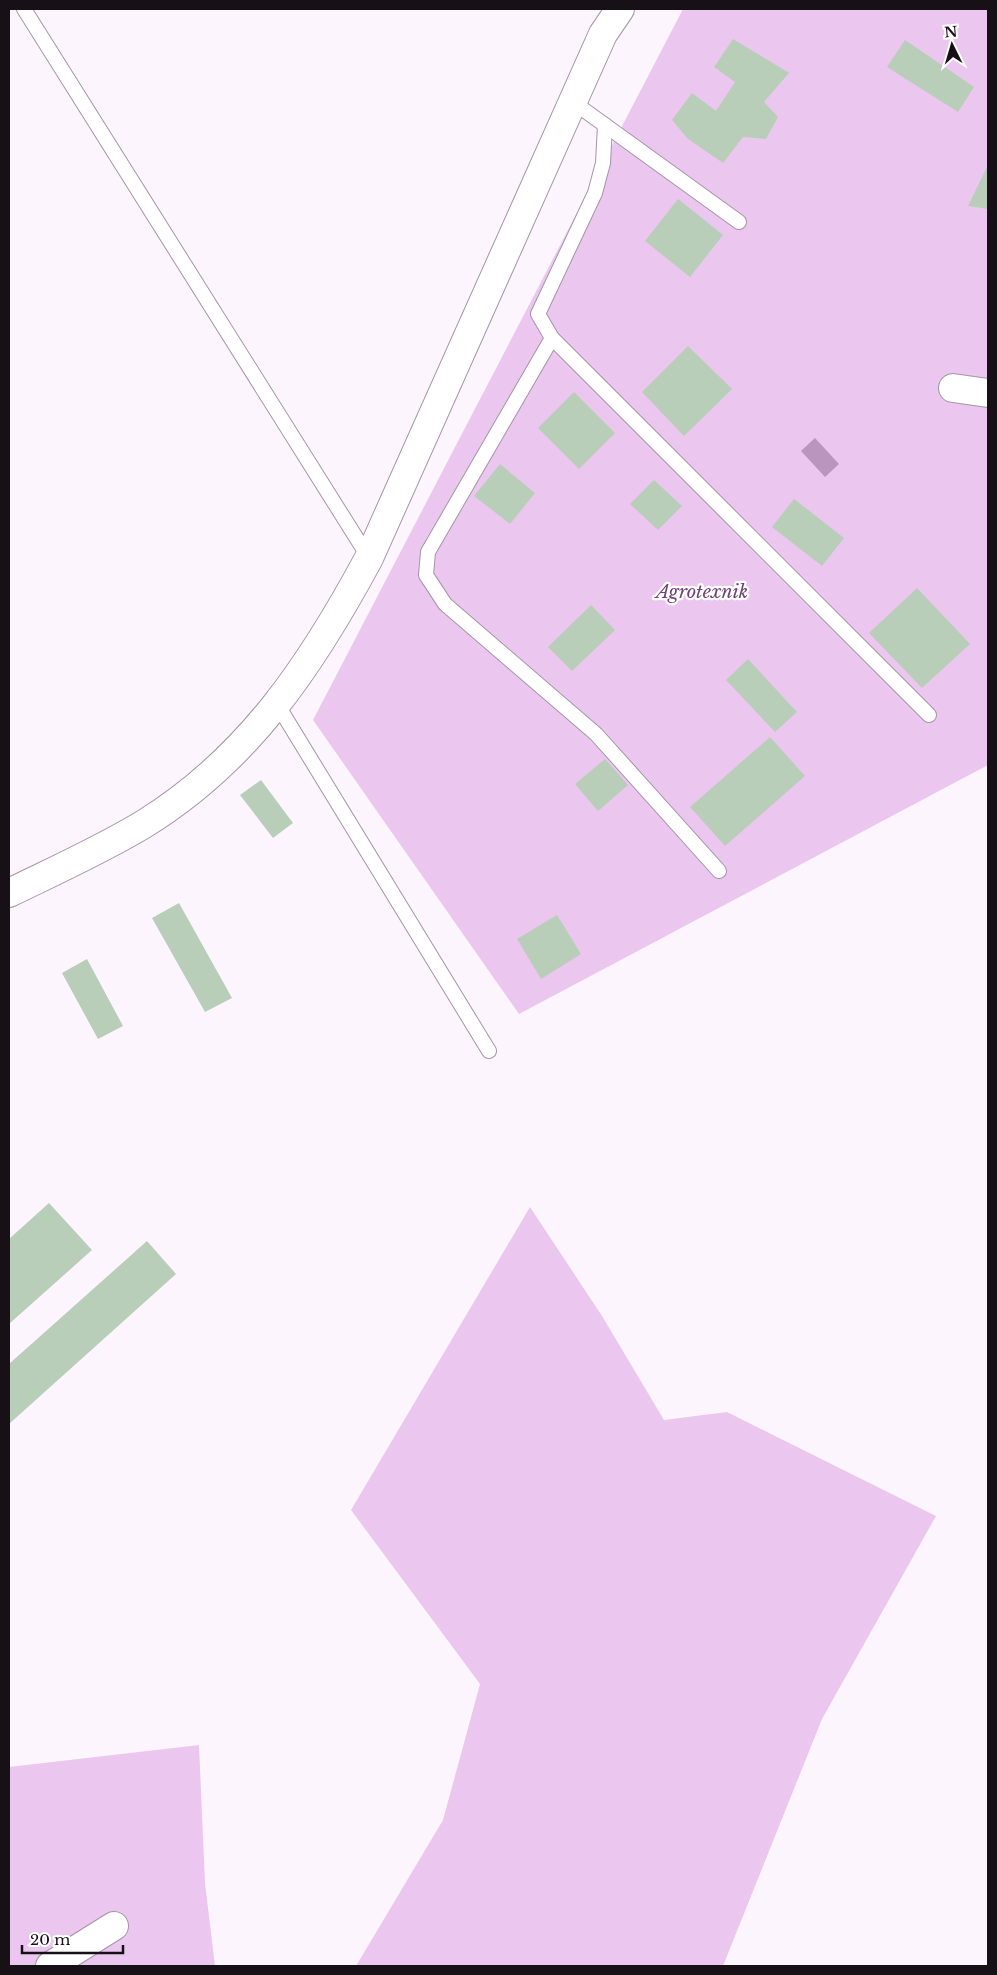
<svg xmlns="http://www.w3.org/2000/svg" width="997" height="1975" viewBox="0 0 997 1975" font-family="'Libre Baskerville',serif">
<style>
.green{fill:#ebc7ef}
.water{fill:#ba96bf}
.building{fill:#b8ceb9}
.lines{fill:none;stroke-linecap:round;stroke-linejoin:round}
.lane-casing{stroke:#a694a8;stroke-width:16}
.street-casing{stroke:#a694a8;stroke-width:30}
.lane{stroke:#fff;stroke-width:14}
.street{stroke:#fff;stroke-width:28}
.labels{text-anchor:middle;stroke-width:4.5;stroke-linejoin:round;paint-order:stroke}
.park-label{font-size:18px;font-style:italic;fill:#704176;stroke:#fff}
</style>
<rect width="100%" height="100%" fill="#fdf5fe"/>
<g class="green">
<polygon points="683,9 988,9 988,765 519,1014 313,720"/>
<polygon points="530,1207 602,1316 664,1420 727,1412 936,1516 822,1719 723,1966 356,1966 443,1820 480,1684 351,1510"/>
<polygon points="199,1745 205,1883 215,1966 9,1966 9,1767"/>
</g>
<polygon class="water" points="815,438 839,464 825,477 801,451"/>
<g class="building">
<polygon points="733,39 789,73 764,102 778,117 766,139 743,137 723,163 688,139 672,120 692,93 716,111 735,82 714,67"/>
<polygon points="905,40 974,87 958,112 887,67"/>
<polygon points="988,165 988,209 968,206"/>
<polygon points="678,199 723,235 690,277 645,241"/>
<polygon points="688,346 732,389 684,436 642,392"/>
<polygon points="574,392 615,433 579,469 538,428"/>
<polygon points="500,464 535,493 510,524 474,496"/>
<polygon points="654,480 682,506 658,530 630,504"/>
<polygon points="794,499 844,538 822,566 772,527"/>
<polygon points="917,588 970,644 922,688 869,633"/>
<polygon points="591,605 615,630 572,671 548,647"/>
<polygon points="748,659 797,712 775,732 726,680"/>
<polygon points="770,737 805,776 725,846 690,807"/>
<polygon points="605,759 628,785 598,811 575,784"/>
<polygon points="261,780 293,823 273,838 240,795"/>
<polygon points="179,903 232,998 205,1012 152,918"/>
<polygon points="557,915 581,954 541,979 517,939"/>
<polygon points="87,959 123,1026 98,1039 62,973"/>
<polygon points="49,1203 92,1250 9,1324 9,1239"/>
<polygon points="147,1241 176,1274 9,1424 9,1364"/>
</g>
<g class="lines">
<defs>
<g id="lane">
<polyline points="24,9 369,558"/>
<polyline points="573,102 739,222"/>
<polyline points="605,125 603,163 595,193 538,314 552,338 929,715"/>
<polyline points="552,338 428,552 426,575 445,604 596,734 719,871"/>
<polyline points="277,704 489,1051"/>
</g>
<g id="street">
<polyline points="953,388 988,393"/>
<path d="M9,893C54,871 101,850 144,824C249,759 312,664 369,558L603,34L620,9"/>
<polyline points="50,1966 114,1926"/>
</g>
</defs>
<use href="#lane" class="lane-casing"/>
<use href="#street" class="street-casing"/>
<use href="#lane" class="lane"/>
<use href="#street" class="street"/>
</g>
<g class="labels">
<g class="park-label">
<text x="702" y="598">Agrotexnik</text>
</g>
</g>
<rect width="997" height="1975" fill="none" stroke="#171017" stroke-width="20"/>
<g transform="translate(952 45) rotate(355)" stroke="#ffffff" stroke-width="4" paint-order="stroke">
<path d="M0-4L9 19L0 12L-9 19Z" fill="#171017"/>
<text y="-8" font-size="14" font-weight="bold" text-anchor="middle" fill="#171017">N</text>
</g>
<path d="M22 1945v8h101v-8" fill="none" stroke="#171017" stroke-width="2.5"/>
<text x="30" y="1945" font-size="15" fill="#171017" stroke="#ffffff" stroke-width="4" paint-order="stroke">20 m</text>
</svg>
